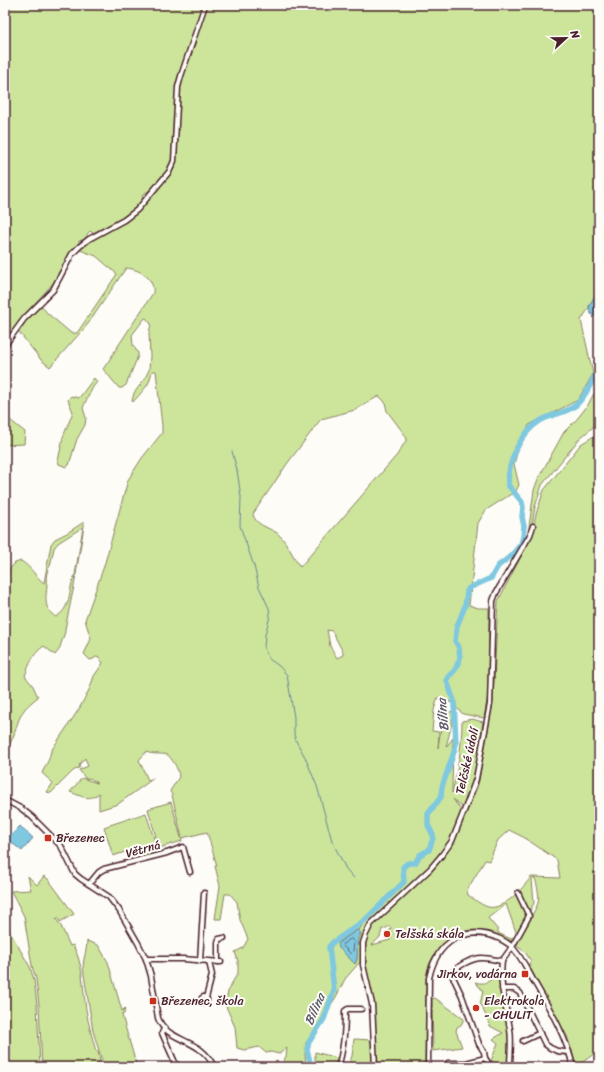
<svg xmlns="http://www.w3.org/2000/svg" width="604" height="1072" viewBox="0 0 604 1072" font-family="Sriracha,sans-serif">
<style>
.green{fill:#cce59b;stroke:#8b8263;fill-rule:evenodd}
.water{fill:#7fc8e0;stroke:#6a8498}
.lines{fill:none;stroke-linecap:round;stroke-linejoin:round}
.shore{stroke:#5f6373;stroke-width:1}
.stream{stroke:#6a8498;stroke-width:1}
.river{stroke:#7fc8e0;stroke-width:5.5}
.minor-casing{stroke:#4a1f2b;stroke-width:7}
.minor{stroke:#fdfcf7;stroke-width:4}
.poi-dot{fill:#c8321e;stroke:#fdfcf7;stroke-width:1.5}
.labels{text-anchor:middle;stroke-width:4;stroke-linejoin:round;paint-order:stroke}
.street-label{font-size:12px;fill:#4a1f2b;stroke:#fdfcf7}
.poi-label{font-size:12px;fill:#4a1f2b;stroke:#fdfcf7;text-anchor:start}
.water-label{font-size:13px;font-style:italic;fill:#5d5a6a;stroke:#fdfcf7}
</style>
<rect width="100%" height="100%" fill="#fdfcf7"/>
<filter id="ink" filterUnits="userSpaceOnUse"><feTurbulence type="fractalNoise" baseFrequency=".025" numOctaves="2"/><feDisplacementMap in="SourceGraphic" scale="8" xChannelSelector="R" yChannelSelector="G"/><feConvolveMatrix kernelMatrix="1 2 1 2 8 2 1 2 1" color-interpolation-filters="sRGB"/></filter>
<g filter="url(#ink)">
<g class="green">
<path d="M5,5H202L203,7L182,64L177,87L172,160C166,175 156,187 142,195L143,199C132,216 110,223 93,233L90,231L88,233C86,238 85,240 79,241L78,246L71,253L57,279L25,314L5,340Z"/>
<path d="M207,5H599V289L589,306V308L581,320L593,374L578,400L529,425L518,450L514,464L519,485L516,491L486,510L478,523L469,605L478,608H489L488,694L484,718L463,714L450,702L438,697L434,710L432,731L439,732L438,748L441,727L446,728L445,721L447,713L453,711L452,723L446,747L453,738L452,793C458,769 462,745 462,721L472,719L483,722C479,748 475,785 463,808L453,799L460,809L467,812L478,785L493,701L498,601L531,537L536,514L544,490L581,444L599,433V1050L579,1065L577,1064L575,1061L567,1036L530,968L529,963L531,961L525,952L517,946C517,931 533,918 538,903C540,896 537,885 535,878L532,879L534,903L517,935L506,904L488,918L498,930V933L511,939L512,937L515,939L511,941C498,936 487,930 473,930C454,930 435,949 429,965C427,969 427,975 426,980L425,1067H377V1057L373,999L367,981L364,962L359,963L345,979L336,997L306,1043L305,1055L306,1067H281L286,1056L287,1048L279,1054L271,1052L266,1053L259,1047L244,1050L237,1048L235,1027L225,1004L229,988L238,973V961L235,952L243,948L248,939L240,920L237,902L230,894H225L221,919H215L220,886L215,866H217L207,832L182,838L172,795L170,791L179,777C178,768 174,762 168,755C160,753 154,755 146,752L139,760L148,780L154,778L118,804L99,810V793C88,802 82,796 70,792L82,778L97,783L90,778L86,779L79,770L88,766L85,758L79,765L80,767L73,771L51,793L47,792L53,783L42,773L49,759L51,751L79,709L90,688L94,676L103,663L98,656L93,659L90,660L84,654L91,639L85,620L104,566L128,480L142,458L162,433V426L156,371H152C151,375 150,380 148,384C147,386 136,399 133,402L132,401L134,393L144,380L149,370L150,356L149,333L151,324L146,318L144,319L132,335L133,345L138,353V356L126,385L122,388H119L103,369C110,360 115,350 122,340C132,324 143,309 153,293C155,278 139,269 126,268L88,324L50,367L41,360L19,332L27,319L41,305L47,313L71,333H77L117,274L96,256L80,250V248L90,240L138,211L171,173L175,167L176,156L180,88L183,76ZM379,396L385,402L387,411L405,435L407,439L397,455L300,567C293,557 287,541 277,533C268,527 255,525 253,514L287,464L321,419L355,410ZM327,630L332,631L343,652V655L337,658L330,646ZM509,830L525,838L557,860L560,878L531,877C524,887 503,911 488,907C481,905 474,899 468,895L467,890L485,860L489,861L498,840ZM390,926L391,929L388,932L391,937L390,940L372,945L380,937L382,929H384ZM357,930L361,933L357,946V960L355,964L339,948L341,940Z"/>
<polygon points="94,378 97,382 93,387 85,403 83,408 86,418 85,425 77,439 69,465 66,467 59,464 58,461 63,437 73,412 68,400 71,396 79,398"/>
<polygon points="599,390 599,422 580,438 542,485 535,507 530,535 528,534 534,490 538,479 564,432 577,419 588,405 593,395"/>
<polygon points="5,416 25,432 24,444 5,445"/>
<path d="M84,522V526L74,586L65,629V632L59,650L55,655L44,646C33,653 29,665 25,676L33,686L38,697C32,702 24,708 21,715C15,726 15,741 5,749V572H7L15,563L21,561C30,566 36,577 44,583L51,544L55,539L67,533ZM83,527L75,575C67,591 73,606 56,617C43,609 46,598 47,585C45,579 47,570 50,566L54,548L58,543Z"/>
<polygon points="171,802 182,841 159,848 148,809"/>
<polygon points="146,813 155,842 113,856 104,827"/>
<polygon points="155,845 157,852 144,856 141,849"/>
<path d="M28,876L37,885L44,876L48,879L74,914L60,922L58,918L56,919L61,926L70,946L73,945C84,966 82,985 86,1009C88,1023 92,1037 96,1051H98L101,1067H42L39,1005L36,979L32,966L24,916L11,891L31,890Z"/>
<polygon points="5,910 8,925 6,925 30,967 34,980 37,1005 40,1067 5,1067"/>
<path d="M87,941L98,945L108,962L122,1011L125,1008L124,1014H122L123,1019L137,1067H104L93,1031L83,968C83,958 87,951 87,941Z"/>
<path d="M497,967L509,1028V1067L491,1061L498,1043L493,1039L503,1033L490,1026C489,1018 483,1014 483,1007L480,1004L483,991L475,982C485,985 488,982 496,976Z"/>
<polygon points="435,998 464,1019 461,1025 457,1027 456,1031 462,1047 433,1051 432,999"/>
<polygon points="354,1039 371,1040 374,1058 373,1067 348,1067 352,1056"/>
<polygon points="315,1052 337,1058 339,1062 337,1067 315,1067"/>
</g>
<g class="water">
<polygon points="599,289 599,318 591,314 589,306"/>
<polygon points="20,826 33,838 22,851 7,839"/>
<path d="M357,930H359C361,934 359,935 358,939C356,947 359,957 355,964L339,948L338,943Z"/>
</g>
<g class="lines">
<polygon class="shore" points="351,939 354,941 353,952 351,954 342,945"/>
<g class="stream">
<polyline points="232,451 237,470 241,497 240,526 254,566 259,587 269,608 270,616 265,635 264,648 269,659 279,666 287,675 294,717 294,734 296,741 305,757 317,786 332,841 346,869 354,878"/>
<polyline points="359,930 365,920"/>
</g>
<path class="river" d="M309,1067L310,1062L307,1049L309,1042L324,1019L334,990L329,947L332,943L365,920L404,882L403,867L408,863H415L420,855L429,850L433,838V835L428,825V814L441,797L442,787L453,755L456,744L454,701L447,681L448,677L455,670L460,658L459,648L455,641L457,626L465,606L467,591L469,588L491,578L498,566L511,556L521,544L523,537L524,526L522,517L523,507L522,502L508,485C508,462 519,434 540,421C551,414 565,414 576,405C586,397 590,384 596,374"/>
<defs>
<g id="minor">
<polyline points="5,345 24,319 53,290 72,254 79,247 89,239 124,220 137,210 169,172 174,161 178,87 181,76 205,5"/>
<path d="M5,800L22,809L32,817L61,846L75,874L81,879L109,897L119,910L138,943L146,959L151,976L158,1018C167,1043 201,1037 214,1067"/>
<polyline points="89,884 99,872 104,869 167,853 183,847 190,872"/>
<polyline points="146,959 183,959 221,962"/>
<polyline points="200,961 204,893"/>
<path d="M502,961C499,986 506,1005 510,1029C512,1041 510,1055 510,1067"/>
<polyline points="218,962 218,942 219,939 224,938"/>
<path d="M502,989H514L520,993L545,1044C553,1051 559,1052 569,1052"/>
<circle cx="204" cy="1000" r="3"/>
<polyline points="206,998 212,975 209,962"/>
<polyline points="164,1029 162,1033 177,1067"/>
<polyline points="523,1041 540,1033"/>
<polyline points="448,1063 466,1063 485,1058"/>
<path d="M338,1067C344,1049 345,1030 345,1011L348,1009H361"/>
<polyline points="375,1067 372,1004 363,965 363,943 366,934 371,924 430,869 441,856 452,841 468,801 476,779 490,704 493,601 496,593 530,535 533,526"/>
<path d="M428,1067L429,978C433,959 442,943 461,936C477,930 497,935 510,945C520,954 526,967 532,978C548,1006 566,1035 573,1067"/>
<path d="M491,1067L485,1058L484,1052L479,1044L462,996L452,975C455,966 473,958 482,958C489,958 496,960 502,961L512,947L529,916L518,893"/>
</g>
</defs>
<use href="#minor" class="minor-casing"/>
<use href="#minor" class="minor"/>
</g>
</g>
<g class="poi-dot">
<rect x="44" y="834" width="8" height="8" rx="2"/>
<circle cx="387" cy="934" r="4"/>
<rect x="521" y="970" width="8" height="8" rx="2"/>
<rect x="149" y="997" width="8" height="8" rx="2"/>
<circle cx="476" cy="1008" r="4"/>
</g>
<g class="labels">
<g class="street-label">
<text transform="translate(467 761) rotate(-77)" y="4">Telčské údolí</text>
<text transform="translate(143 849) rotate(-15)" y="4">Větrná</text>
</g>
<g class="poi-label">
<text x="56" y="842">Březenec</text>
<text x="395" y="938">Telšská skála</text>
<text x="517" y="978" text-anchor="end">Jirkov, vodárna</text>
<text x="161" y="1005">Březenec, škola</text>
<text x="484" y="1005">Elektrokola<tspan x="484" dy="14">- CHULIT</tspan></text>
</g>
<g class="water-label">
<text transform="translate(442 715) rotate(-95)" y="5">Bílina</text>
<text transform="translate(314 1009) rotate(-66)" y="5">Bílina</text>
</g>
</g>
<rect width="604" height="1072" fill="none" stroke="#fdfcf7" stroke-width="20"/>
<rect x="10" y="10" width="584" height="1052" fill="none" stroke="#4a1f2b" stroke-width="1.5" filter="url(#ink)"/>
<g transform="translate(566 38) rotate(68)" stroke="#fdfcf7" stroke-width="3" paint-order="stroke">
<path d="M0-3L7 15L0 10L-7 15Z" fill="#4a1f2b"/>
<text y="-6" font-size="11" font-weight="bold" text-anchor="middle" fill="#4a1f2b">N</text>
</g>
</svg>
